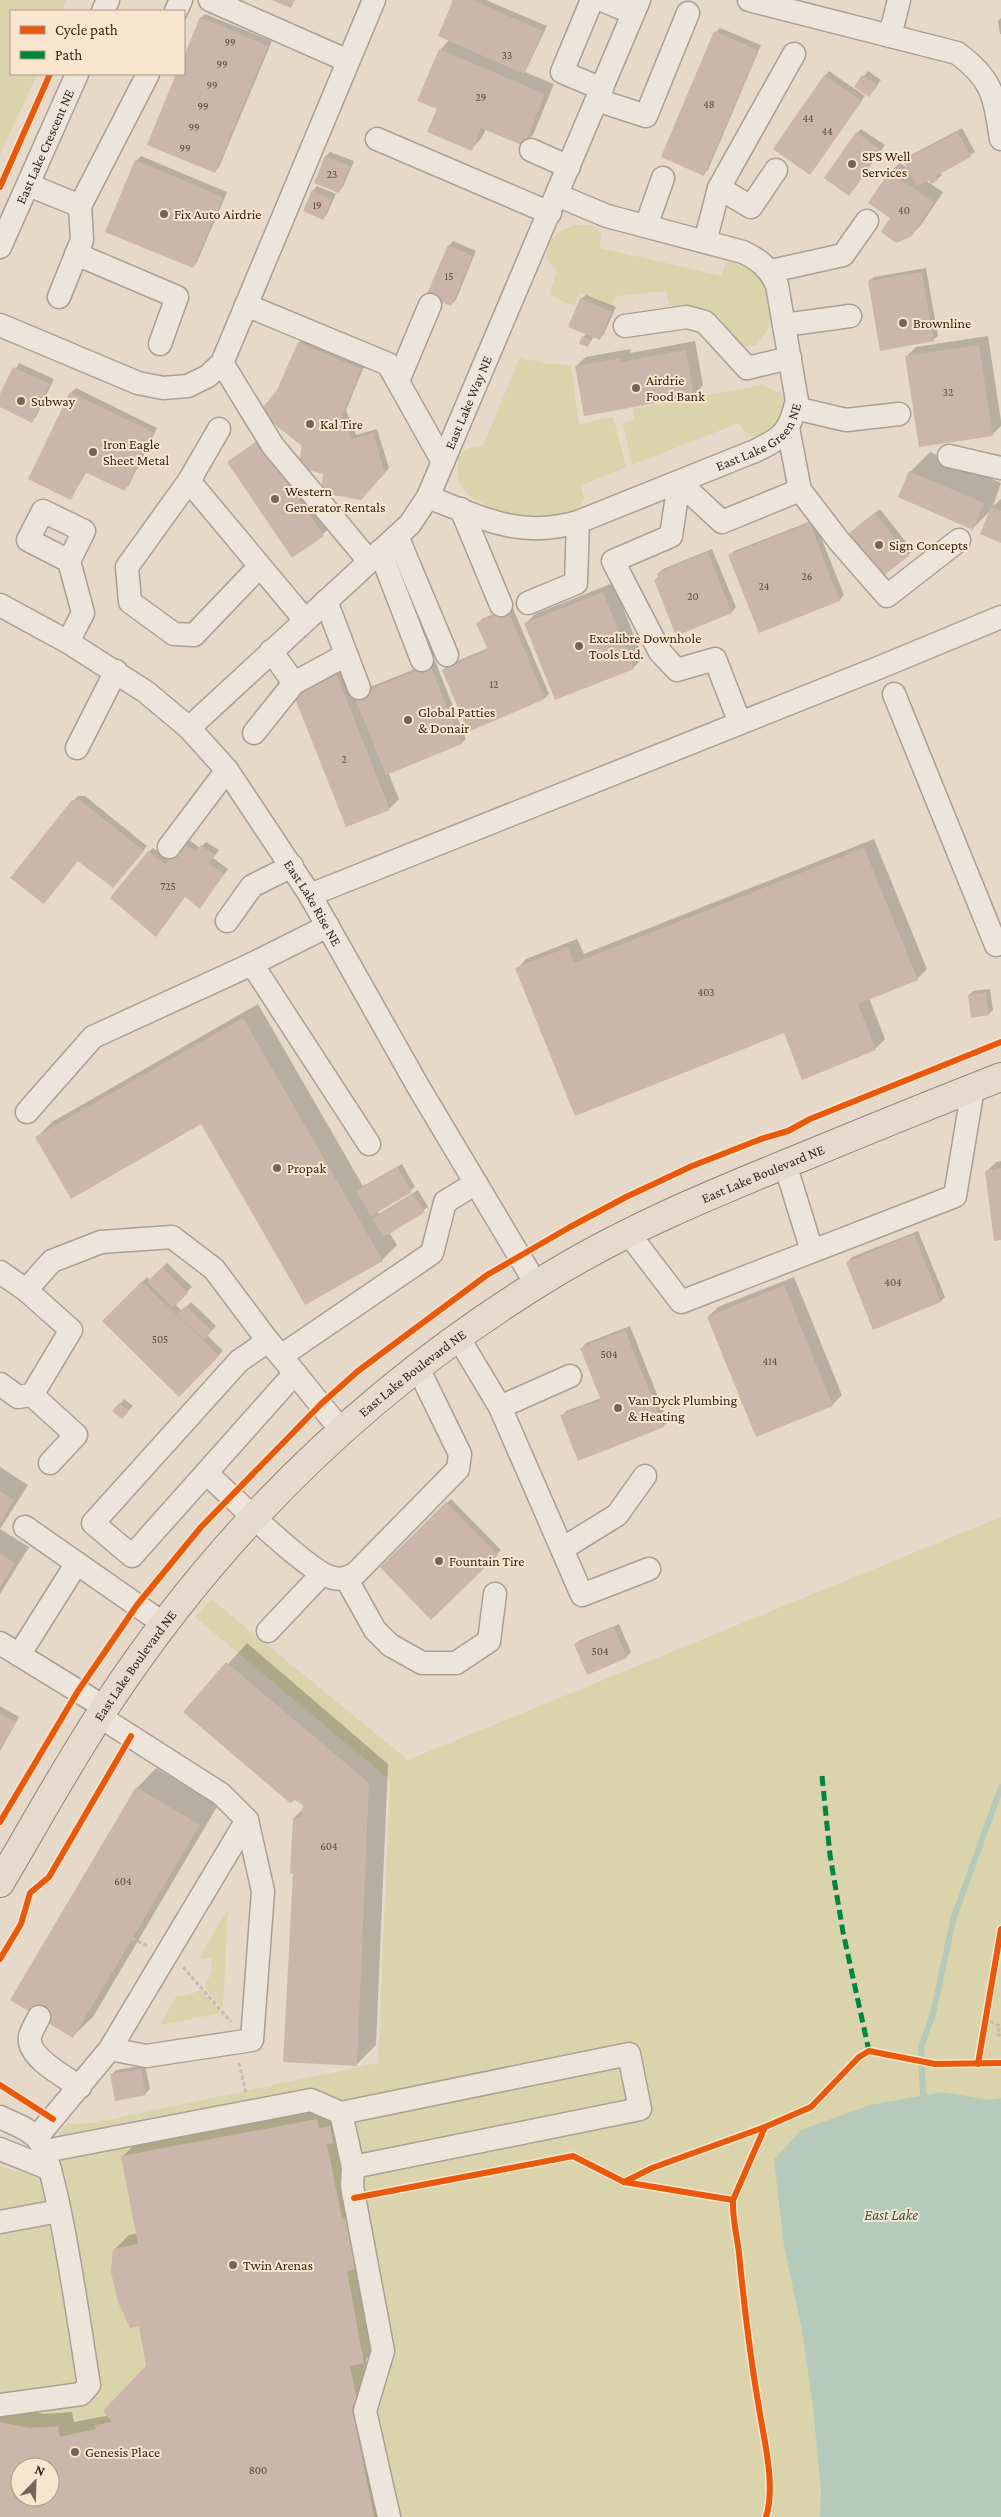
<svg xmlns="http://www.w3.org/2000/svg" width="1001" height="2517" viewBox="0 0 1001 2517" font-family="'Crimson Pro',serif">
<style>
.green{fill:#dad3ab;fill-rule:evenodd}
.water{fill:#b6cabb}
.shadow{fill:#0003;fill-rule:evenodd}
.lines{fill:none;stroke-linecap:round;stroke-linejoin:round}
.stream{stroke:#b6cabb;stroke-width:6}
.building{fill:#cab6aa;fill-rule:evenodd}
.minor-casing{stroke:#ab9e94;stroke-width:25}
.major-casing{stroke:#90847a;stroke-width:30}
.path{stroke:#c5bbb3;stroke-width:3;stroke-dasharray:4 2.5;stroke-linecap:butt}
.minor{stroke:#ede5dc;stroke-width:22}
.major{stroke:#e5dacd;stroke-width:28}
.quiet{stroke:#00873e;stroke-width:5;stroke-dasharray:10 5;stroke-linecap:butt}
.cycleway-casing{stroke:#f8e5ce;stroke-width:9}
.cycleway{stroke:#e8590c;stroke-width:6}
.poi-dot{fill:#766458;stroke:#f8e5ce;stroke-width:2}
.labels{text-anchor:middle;stroke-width:4;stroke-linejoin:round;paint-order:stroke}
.number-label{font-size:11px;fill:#5d493f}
.street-label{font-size:14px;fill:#39251b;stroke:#f8e5ce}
.poi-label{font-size:14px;fill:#39251b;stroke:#f8e5ce;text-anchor:start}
.water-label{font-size:15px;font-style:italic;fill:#295b50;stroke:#f8e5ce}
</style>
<rect width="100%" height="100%" fill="#e6d9ca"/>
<g class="green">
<polygon points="0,0 66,0 62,11 11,11 11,74 37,74 0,155"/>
<path d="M575,225H592L601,232L600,248L722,276L725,264C740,258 759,267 766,282C771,293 770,311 772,322L757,345L740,347L729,337L720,318L710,310L691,305L670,306L666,291L616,296L612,307L580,293L574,306L549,295L557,270L547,260V244L560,231Z"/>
<path d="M520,357L547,364L571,365L579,424L613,417L626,467L581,486L584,498L580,508C549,522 521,519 490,507C482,503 471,498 464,490C457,482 457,468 458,457C465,449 471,446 483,446Z"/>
<path d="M762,385L785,395C785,400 786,406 784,411C781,423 767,439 752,436C746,435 742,428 739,423L632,465L623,423L634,420L633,409Z"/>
<path d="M1001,1517V2517H0V2166L32,2175L66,2124L93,2123L378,2063L390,1780L195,1617L211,1599L408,1760ZM20,2467H50V2497H20Z"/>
<polygon points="228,1909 223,2008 204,1987 212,1972 211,1958 201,1959 200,1956"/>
<polygon points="200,1990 221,2013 160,2025 176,1997 189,1995"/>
</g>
<polygon class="water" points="942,2092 990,2100 1001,2098 1001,2517 820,2517 821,2491 813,2407 802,2330 784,2246 774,2160 801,2130 870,2105"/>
<g class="shadow">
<polygon points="455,0 486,0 547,26 525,72 554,84 533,135 523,144 486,129 481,139 471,149 438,108 440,50 449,40"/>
<polygon points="205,14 272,41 219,167 215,172 148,144 178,74 184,74 184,59 201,18"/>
<polygon points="1001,18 1001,34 1000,34 998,21"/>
<polygon points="720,28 761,45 708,170 704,174 716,32"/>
<polygon points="829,71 865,96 810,173 825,76"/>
<polygon points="868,71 881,80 869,96 856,86"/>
<polygon points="962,128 975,152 940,172 942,175 937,179 929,178 925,180 943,192 921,225 911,235 870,202 890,172 900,163 909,169 905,161 909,156"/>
<polygon points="861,129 885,145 854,189 857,133"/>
<polygon points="330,152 354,161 343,187 339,191 326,156"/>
<polygon points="141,156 227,192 197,262 193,267 107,231 136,161"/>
<polygon points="317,186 336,194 327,214 323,219 313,191"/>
<polygon points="453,241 476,251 456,300 451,305 449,246"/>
<polygon points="926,268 938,336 933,340 869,281 874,277"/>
<polygon points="586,295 616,307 604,334 600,339 594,336 588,346 583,337 587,333 581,299"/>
<polygon points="988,336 1001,421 1001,426 992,435 906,357 916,347"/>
<polygon points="303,338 365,364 346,410 356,435 377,429 389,468 365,494 324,473 303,445 278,391 299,343"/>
<polygon points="695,341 703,385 694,395 576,366 586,357 630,349 631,353"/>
<polygon points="19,363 54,379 36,417 31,421 0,406 0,397"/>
<polygon points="76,388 157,428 129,485 125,489 87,471 71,498 30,478 71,393"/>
<polygon points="264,436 328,530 292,556 228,462"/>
<polygon points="930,452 1001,483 993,506 1001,499 1001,542 991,510 973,528 910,472"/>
<polygon points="880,509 913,551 908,555 855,528"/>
<polygon points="814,520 844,595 840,600 730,556 734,551"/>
<polygon points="712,549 736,607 732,612 677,634 655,580 659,576 658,573 663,569"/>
<polygon points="613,583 643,658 633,668 526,623 535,614"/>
<polygon points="512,606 549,694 545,698 443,670 448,665 488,648 478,623 482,619"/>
<polygon points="435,661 466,739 461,743 388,772 399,799 389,809 293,691 345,665 360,691"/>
<polygon points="78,796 85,796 147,846 117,882 73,801"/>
<polygon points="188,839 200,848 206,842 219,850 213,858 228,869 200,907 149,852 153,848 170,860"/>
<polygon points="874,839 927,969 917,979 869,998 885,1039 875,1049 784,1032 517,969 526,959 577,939 584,954"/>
<polygon points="990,989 993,1010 989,1014 969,995 973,991"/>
<polygon points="258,1004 363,1186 402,1164 415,1187 377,1211 379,1214 418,1190 428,1207 389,1232 397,1245 382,1260 201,1123 37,1137 52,1122"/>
<polygon points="1001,1161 1001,1239 986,1172 996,1162"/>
<polygon points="918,1231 945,1297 941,1301 874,1328 847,1262 852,1257"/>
<polygon points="167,1263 192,1287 175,1304 182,1311 191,1302 216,1326 207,1335 223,1351 179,1395 103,1321 147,1277 150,1280"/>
<polygon points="794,1277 842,1395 832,1405 708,1317 718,1307"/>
<polygon points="630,1326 668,1422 663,1426 562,1416 566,1411 601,1398 582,1348 586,1343"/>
<polygon points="124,1399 133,1406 126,1413 114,1411"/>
<polygon points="0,1467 28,1485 0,1529 29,1547 0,1594"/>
<polygon points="451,1499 501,1550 431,1618 382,1567"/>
<polygon points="619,1624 631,1652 626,1657 575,1644 580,1640"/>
<polygon points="247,1643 388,1764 376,2045 356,2065 295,1873 294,1818 303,1809 304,1805 185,1712"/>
<polygon points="0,1706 19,1717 0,1751"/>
<polygon points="156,1768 218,1805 93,2017 73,2036 137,1788"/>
<polygon points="145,2065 150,2089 145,2094 112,2075 116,2070"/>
<path d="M332,2105L378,2347L366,2359L391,2517H0V2407L7,2406L44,2414L72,2412L74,2422L106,2416L147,2366L140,2325L114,2250L129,2235L137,2233L122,2157L137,2142ZM20,2467H50V2497H20Z"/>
</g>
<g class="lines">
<polyline class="stream" points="923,2096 921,2047 933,2014 953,1920 1001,1787"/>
</g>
<g class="building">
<polygon points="271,0 295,0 291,8"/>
<polygon points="453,0 472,0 543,31 524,74 438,36"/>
<polygon points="200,17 268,46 215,173 147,145 176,74 184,74 184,56"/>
<polygon points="714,31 758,50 704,176 661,157"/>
<polygon points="439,49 545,94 524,146 481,128 472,151 427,132 437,109 417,101"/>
<polygon points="824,75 862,101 810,175 773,149"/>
<polygon points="862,75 878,85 869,97 854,87"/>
<polygon points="856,132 881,150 849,196 824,178"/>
<polygon points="958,132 971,157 936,176 938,180 931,184 929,180 917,186 903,160"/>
<polygon points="325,156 350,166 339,193 314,183"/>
<polygon points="135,160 223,197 193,268 105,232"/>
<polygon points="889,172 934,202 912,236 896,243 881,232 890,218 868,203"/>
<polygon points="312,190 332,199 323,220 303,211"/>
<polygon points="448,245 473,256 451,306 426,296"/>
<polygon points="922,272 934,341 880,351 868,281"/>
<polygon points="580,298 612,312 600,340 568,327"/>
<polygon points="582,336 591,340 588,347 579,344"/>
<polygon points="298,342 361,369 342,416 352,439 373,433 385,473 361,500 321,493 323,474 298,467 302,446 259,412 277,390"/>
<polygon points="979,345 993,436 919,447 905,356"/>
<polygon points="686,350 694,396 584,416 575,366 620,358 621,362"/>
<polygon points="13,367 50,384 32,423 0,407 0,394"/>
<polygon points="70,392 153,432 125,491 85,472 71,500 28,479"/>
<polygon points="259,440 324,536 292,558 227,462"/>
<polygon points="909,471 984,503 973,530 898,497"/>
<polygon points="991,507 1001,511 1001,543 980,534"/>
<polygon points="875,513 909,556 883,576 849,533"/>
<polygon points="810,523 840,601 759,633 728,555"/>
<polygon points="708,552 732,613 676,636 654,580 659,578 657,573"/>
<polygon points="603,592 634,669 555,700 524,623"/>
<polygon points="508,610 545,699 468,732 442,670 488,650 476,623"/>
<polygon points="430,665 462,744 386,775 354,696"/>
<polygon points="336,673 390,810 346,827 292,691"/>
<polygon points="72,800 80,800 144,851 113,888 78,861 44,904 10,878"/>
<polygon points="182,842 195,852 201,845 215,855 209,863 224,874 200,909 185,897 156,937 110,898 148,851 165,864"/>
<polygon points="864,848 918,980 858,1004 876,1050 802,1080 784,1033 575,1116 515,968 568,947 574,963"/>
<polygon points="986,993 989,1015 971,1018 968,995"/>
<polygon points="243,1018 383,1261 305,1305 201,1124 71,1199 35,1137"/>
<polygon points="397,1167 412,1192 371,1216 356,1191"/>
<polygon points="1001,1168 1001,1240 994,1241 985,1171"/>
<polygon points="413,1194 425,1212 384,1237 372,1219"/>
<polygon points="914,1234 941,1302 873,1330 846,1262"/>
<polygon points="162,1267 188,1293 173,1308 147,1282"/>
<polygon points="142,1281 219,1356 179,1397 102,1321"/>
<polygon points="784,1285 833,1406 756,1437 707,1317"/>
<polygon points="186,1306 212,1331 204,1340 177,1314"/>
<polygon points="625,1330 664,1427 578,1461 560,1415 601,1400 580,1348"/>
<polygon points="119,1403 129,1411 122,1419 112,1411"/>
<polygon points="0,1491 14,1500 0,1523"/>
<polygon points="446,1502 498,1555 431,1620 380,1567"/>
<polygon points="0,1553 15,1563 0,1587"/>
<polygon points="614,1627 627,1658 587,1675 574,1644"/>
<polygon points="226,1662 369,1783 357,2066 283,2062 293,1874 290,1874 293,1818 301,1818 303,1805 295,1800 290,1803 183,1712"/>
<polygon points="0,1713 16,1722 0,1749"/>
<polygon points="136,1787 200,1825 73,2038 10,2000"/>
<polygon points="141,2069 146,2095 115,2101 110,2074"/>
<path d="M317,2119L319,2128L330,2126L333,2143L327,2144L342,2219L347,2218L356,2269L347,2271L364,2363L350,2366L358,2405L352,2406L374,2517H0V2422L29,2428L58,2426L60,2437L96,2429L95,2425L112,2422L103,2411L146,2366L139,2326L130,2328L118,2302L111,2272L113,2249L138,2244L121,2156ZM20,2467H50V2497H20Z"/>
</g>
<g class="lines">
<defs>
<g id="minor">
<polyline points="210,0 348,61"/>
<polyline points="592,0 562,72 602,89"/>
<polyline points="602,0 633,13"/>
<path d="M749,0L957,53C994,80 994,97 1001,139"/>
<polyline points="103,11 108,0"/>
<polyline points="176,11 181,0"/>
<polyline points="890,36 899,0"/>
<polyline points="597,100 646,116 688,13"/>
<polyline points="377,139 550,213"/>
<polyline points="531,150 569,167"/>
<polyline points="29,185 80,206 148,74"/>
<polyline points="719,188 794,54"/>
<polyline points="646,226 663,178"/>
<polyline points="705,242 719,188 751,207 776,170"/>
<path id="s1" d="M0,247L77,74"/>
<polyline points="76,254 177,297 160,344"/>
<polyline points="771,271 843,255 867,221"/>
<polyline points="59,297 82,240 80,206"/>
<polyline points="246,305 388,364 443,462"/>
<polyline points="0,325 138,383 163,388 188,386 208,376 222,363 374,0"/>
<polyline points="784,325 850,316"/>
<polyline points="625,326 687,317 705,322 747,368 790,358"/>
<polyline points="222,363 273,446 369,561"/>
<polyline points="398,381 430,305"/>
<polyline points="795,408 846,420 899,414"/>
<polyline points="949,456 1001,468"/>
<polyline points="189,481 219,429"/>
<polyline points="800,490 839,541 887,596 959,540"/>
<path id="s2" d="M428,497C483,518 519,539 578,522L755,451C784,437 789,432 797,401L777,285C769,268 760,260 743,252L607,216L557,195"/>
<polyline points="461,509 501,605"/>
<polyline points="397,536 447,655"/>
<polyline points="380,551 422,660"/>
<polyline points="259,567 194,635 174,634 130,602 127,567 189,481 305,620"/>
<polyline points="326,601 359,688"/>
<polyline points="528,603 576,583 578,522"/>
<path id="s3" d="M0,605L68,642L146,692L189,728L227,770L310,895L419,1088L536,1284"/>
<polyline points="68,642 83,613 69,561 84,531 43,511 28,540 69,561"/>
<polyline points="271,651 294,683"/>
<polyline points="894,694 996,945 1001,943"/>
<polyline points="740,723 715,659 677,670 660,652 613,561 671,536 679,482 722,522 800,490 788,428"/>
<path id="s4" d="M189,728L410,524L428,497L639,0"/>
<polyline points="254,733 294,683 346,655"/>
<polyline points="77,748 116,671"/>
<polyline points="169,847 227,770"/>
<polyline points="310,895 883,666 1001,617"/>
<polyline points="227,921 252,886 292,866"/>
<polyline points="328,926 252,964 369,1144"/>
<polyline points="27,1112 93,1037 252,964"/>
<polyline points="785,1164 812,1251"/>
<polyline points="629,1234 681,1302 955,1196 973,1088"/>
<polyline points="0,1272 26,1290"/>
<polyline points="458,1337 500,1407 570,1376"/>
<path d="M295,1373L206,1473C229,1493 310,1575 334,1578C343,1580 349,1577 356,1573L458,1469L460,1454L417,1366"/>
<polyline points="0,1384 18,1397 32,1395"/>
<polyline points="500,1407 582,1595 649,1569"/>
<polyline points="341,1430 281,1356 432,1253 445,1202 476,1183"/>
<polyline points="50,1463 76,1435 32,1395 71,1330 26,1290 52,1261 101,1242 172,1237 214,1269 268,1341"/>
<polyline points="206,1473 132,1556 93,1523 239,1361 268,1341 281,1356"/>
<polyline points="25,1527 164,1624"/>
<polyline points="562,1549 617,1515 645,1476"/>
<polyline points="346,1578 375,1630 390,1645 422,1663 456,1663 489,1641 495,1594"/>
<polyline points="268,1631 322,1574"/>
<polyline points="0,1643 104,1707"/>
<polyline points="19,1655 77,1563"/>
<polyline points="99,1716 221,1794 247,1820 263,1891 252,2040 146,2056 110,2049"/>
<path d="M39,2017C36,2023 32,2030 30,2036C26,2057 65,2077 80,2087"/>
<path d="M0,2117C12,2123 28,2128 37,2138C57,2158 82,2345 89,2385L81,2394L0,2405"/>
<polyline points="37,2137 110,2049 247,1820"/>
<polyline points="0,2149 50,2169"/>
<polyline points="45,2151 311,2100 341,2113 629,2054 640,2109 353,2167 341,2113"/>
<polyline points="353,2167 352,2186 383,2351 365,2411 389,2517"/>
<polyline points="0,2222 59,2211"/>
</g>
<g id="major">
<path id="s5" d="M0,1883C35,1824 68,1763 106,1706C219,1534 360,1395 534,1286C620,1231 716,1192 810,1154C873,1128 937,1102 1001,1077"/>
</g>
</defs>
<use href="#minor" class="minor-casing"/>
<use href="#major" class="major-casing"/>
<g class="path">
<polyline points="132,1938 147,1946"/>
<polyline points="183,1967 231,2022"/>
<polyline points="984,2019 1000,2026 997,2034 1001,2036"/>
<polyline points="239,2063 246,2093"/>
</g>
<use href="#minor" class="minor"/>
<use href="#major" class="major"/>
<polyline class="quiet" points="822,1776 830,1855 843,1932 869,2051"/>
<defs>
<g id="cycleway">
<polyline points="0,187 50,74"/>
<polyline points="0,1822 78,1691 137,1605 201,1527 321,1404 358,1371 487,1275 570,1227 626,1197 692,1166 761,1139 788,1131 810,1119 1001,1042"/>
<polyline points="0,1959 21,1924 30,1893 49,1877 131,1736"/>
<polyline points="978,2064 1001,1929"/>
<polyline points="0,2085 53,2119"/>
<polyline points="624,2182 652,2168 765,2127"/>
<polyline points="354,2198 573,2156 624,2182 733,2200"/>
<path d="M766,2517C776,2486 764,2440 759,2408C750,2356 744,2305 739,2253C737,2235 732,2218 733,2200L765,2127L811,2107L859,2057L869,2051L935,2064L1001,2063"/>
</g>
</defs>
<use href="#cycleway" class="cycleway-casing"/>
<use href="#cycleway" class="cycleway"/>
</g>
<g class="poi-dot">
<circle cx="852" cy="164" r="5"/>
<circle cx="164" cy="214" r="5"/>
<circle cx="903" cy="323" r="5"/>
<circle cx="636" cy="388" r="5"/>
<circle cx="21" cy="401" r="5"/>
<circle cx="310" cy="424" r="5"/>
<circle cx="93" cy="452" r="5"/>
<circle cx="275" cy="499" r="5"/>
<circle cx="879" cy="545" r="5"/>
<circle cx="579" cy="646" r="5"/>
<circle cx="408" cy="720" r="5"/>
<circle cx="277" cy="1168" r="5"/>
<circle cx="618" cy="1408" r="5"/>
<circle cx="439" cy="1561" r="5"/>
<circle cx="233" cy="2265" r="5"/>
<circle cx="75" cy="2452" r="5"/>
</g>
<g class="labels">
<g class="number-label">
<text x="230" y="46">99</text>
<text x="507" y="59">33</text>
<text x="222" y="68">99</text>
<text x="212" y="89">99</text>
<text x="481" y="101">29</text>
<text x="709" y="108">48</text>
<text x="203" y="110">99</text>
<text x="808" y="122">44</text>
<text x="194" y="131">99</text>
<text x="827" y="135">44</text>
<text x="185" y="152">99</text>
<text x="332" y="178">23</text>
<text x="317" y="209">19</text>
<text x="904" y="214">40</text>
<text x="449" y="280">15</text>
<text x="948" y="396">32</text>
<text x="807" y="580">26</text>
<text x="764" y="590">24</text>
<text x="693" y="600">20</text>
<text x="494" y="688">12</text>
<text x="344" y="763">2</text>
<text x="168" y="890">725</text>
<text x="706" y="996">403</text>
<text x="893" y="1286">404</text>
<text x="160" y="1343">505</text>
<text x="609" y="1358">504</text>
<text x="770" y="1365">414</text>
<text x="600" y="1655">504</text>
<text x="329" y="1850">604</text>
<text x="123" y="1885">604</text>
<text x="258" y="2474">800</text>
</g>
<g class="street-label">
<text dy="5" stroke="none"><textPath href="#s1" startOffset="110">East Lake Crescent NE</textPath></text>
<text dy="5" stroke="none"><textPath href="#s4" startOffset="436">East Lake Way NE</textPath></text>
<text dy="5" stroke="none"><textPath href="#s2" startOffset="359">East Lake Green NE</textPath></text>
<text dy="5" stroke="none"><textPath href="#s3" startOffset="441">East Lake Rise NE</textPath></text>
<text dy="5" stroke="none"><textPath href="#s5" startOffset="1066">East Lake Boulevard NE</textPath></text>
<text dy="5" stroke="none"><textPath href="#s5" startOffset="661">East Lake Boulevard NE</textPath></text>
<text dy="5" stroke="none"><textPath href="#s5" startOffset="256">East Lake Boulevard NE</textPath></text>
</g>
<g class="poi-label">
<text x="862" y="161">SPS Well<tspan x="862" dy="16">Services</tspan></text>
<text x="174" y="219">Fix Auto Airdrie</text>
<text x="913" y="328">Brownline</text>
<text x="646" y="385">Airdrie<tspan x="646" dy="16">Food Bank</tspan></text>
<text x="31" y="406">Subway</text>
<text x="320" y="429">Kal Tire</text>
<text x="103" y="449">Iron Eagle<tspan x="103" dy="16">Sheet Metal</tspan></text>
<text x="285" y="496">Western<tspan x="285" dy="16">Generator Rentals</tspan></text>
<text x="889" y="550">Sign Concepts</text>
<text x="589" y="643">Excalibre Downhole<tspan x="589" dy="16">Tools Ltd.</tspan></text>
<text x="418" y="717">Global Patties<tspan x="418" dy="16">&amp; Donair</tspan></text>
<text x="287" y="1173">Propak</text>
<text x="628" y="1405">Van Dyck Plumbing<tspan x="628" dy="16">&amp; Heating</tspan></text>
<text x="449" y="1566">Fountain Tire</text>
<text x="243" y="2270">Twin Arenas</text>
<text x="85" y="2457">Genesis Place</text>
</g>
<g class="water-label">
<text x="891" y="2220">East Lake</text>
</g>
</g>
<rect x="10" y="10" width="175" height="65" fill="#f8e5ce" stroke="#ac9886"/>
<rect x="20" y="26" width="25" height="8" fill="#e8590c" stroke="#ac9886"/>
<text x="55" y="35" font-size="15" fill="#39251b">Cycle path</text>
<rect x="20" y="51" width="25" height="8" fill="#00873e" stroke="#ac9886"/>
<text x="55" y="60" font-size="15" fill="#39251b">Path</text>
<g transform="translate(35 2482) rotate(23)"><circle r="24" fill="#f8e5ce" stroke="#ac9886"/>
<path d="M0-4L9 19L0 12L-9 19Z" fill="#766458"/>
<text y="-8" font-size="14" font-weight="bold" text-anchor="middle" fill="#39251b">N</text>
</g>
</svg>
